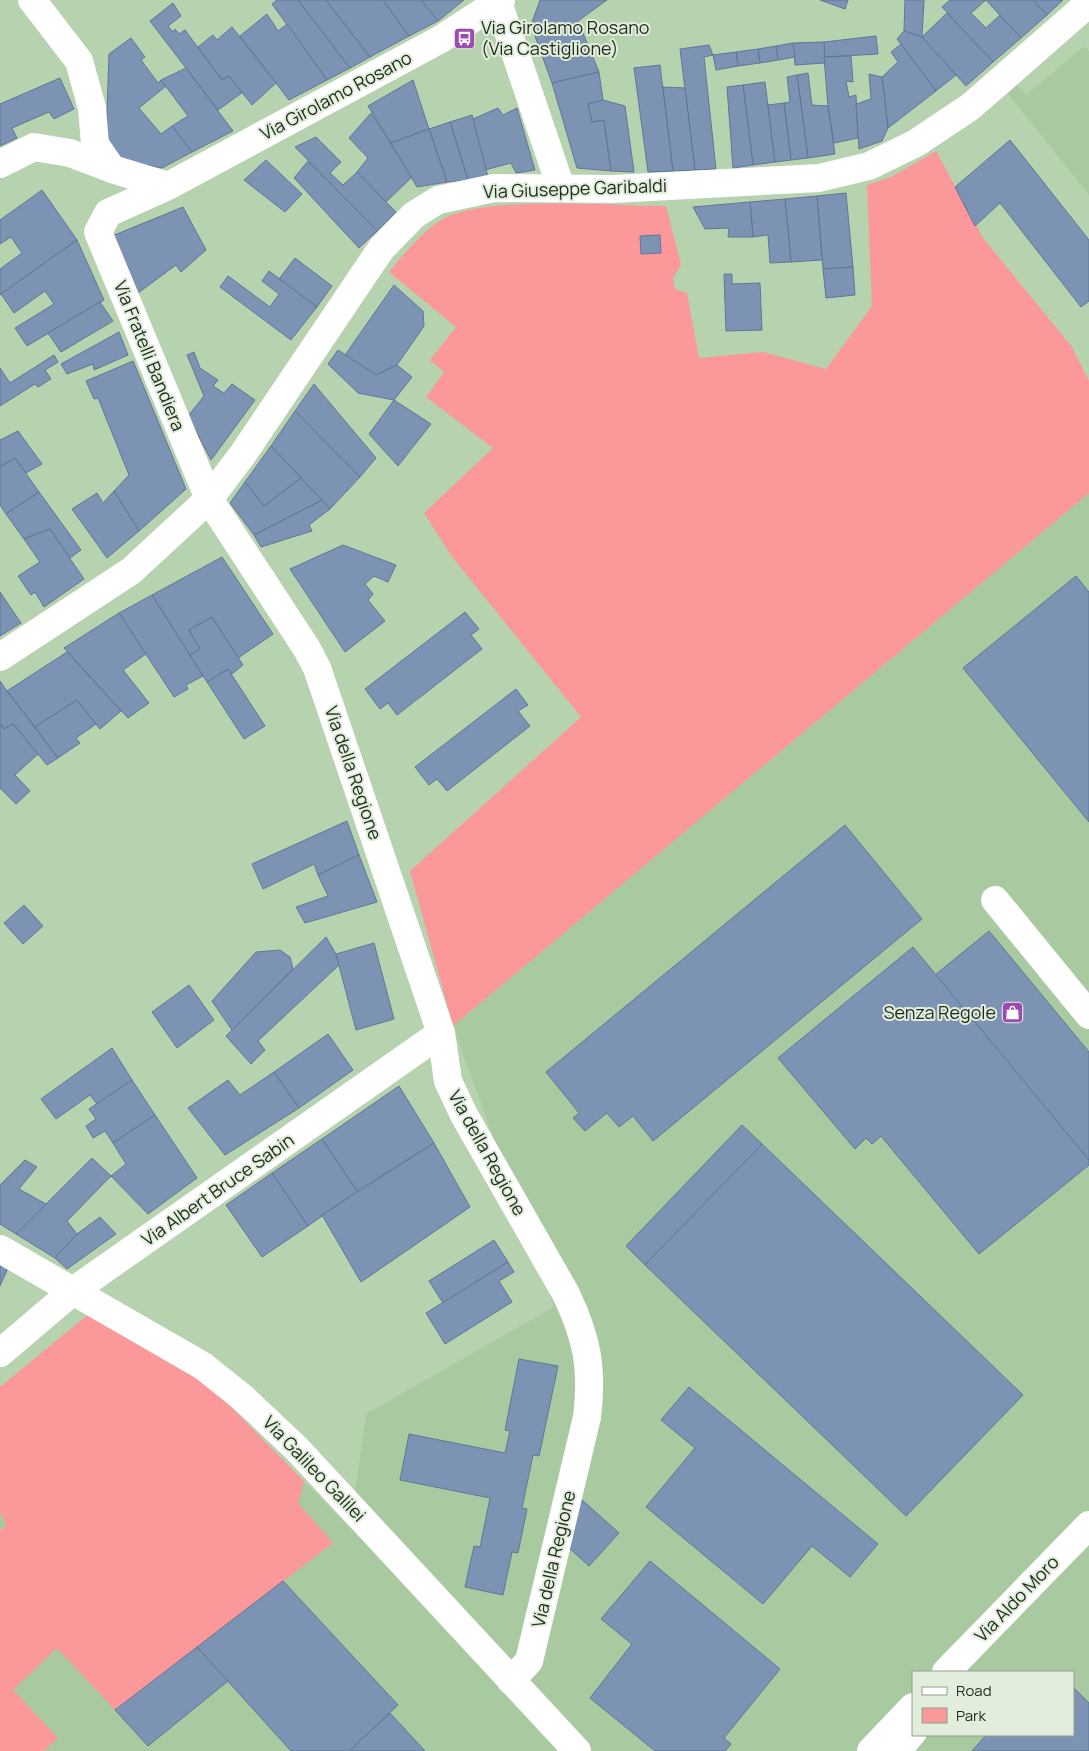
<svg xmlns="http://www.w3.org/2000/svg" width="1089" height="1751" viewBox="0 0 1089 1751" font-family="Manrope,sans-serif">
<style>
.built{fill:#a9c9a0;fill-rule:evenodd}
.green{fill:#fa989a}
.building{fill:#7d93b4;stroke:#617696}
.lines{fill:none;stroke-linecap:round;stroke-linejoin:round}
.minor{stroke:#fff;stroke-width:28}
.tertiary{stroke:#fff;stroke-width:28}
.secondary{stroke:#fff;stroke-width:28}
.labels{text-anchor:middle;stroke-width:4;stroke-linejoin:round;paint-order:stroke}
.poi-label{font-size:18px;fill:#1f291c;stroke:#e1eedc;text-anchor:start}
.street-label{font-size:18px;fill:#1f291c;stroke:#e1eedc}
</style>
<rect width="100%" height="100%" fill="#b7d2af"/>
<g class="built">
<polygon points="1084,46 1089,52 1089,195 1008,94 1017,85 1026,95"/>
<path d="M1089,493V1751H0V1387L210,1386L350,1528L366,1414L554,1307L453,1026ZM913,1672H1073V1735H913Z"/>
</g>
<g class="green">
<path d="M936,151L983,238L1072,347L1089,381V493L453,1026L410,871L581,717L453,558L424,513L493,448L426,397L444,372L430,360L456,327L389,272C405,253 421,232 443,219C485,195 614,206 666,206L681,265L673,278L675,289L687,293L699,358L763,352L826,369L872,306L867,185L891,177Z"/>
<polygon points="91,1312 210,1386 304,1481 298,1503 333,1543 115,1710 57,1648 13,1690 58,1738 44,1751 0,1751 0,1531 6,1525 0,1512 0,1387"/>
</g>
<g class="building">
<polygon points="277,0 298,0 350,68 327,80 272,4"/>
<polygon points="298,0 326,0 370,57 350,68"/>
<polygon points="326,0 383,0 409,36 370,57"/>
<polygon points="383,0 421,0 438,21 409,36"/>
<polygon points="421,0 464,0 438,21"/>
<polygon points="540,0 607,0 578,21 599,72 552,83 531,25"/>
<polygon points="820,0 848,0 845,9"/>
<polygon points="905,0 924,0 922,37 904,31"/>
<polygon points="950,0 986,0 971,13 986,28 1000,15 1021,38 993,62 942,7"/>
<polygon points="986,0 1033,0 1047,15 1021,38"/>
<polygon points="1033,0 1063,0 1047,15"/>
<polygon points="173,3 181,16 168,26 173,32 175,29 179,34 185,30 222,80 229,76 243,92 218,110 150,21"/>
<polygon points="947,13 993,62 966,86 922,37"/>
<polygon points="267,14 278,31 287,24 327,80 289,100 240,36"/>
<polygon points="232,27 276,83 252,105 229,76 222,80 198,47 213,35 217,40"/>
<polygon points="904,31 922,37 956,75 936,91 897,39"/>
<polygon points="876,36 878,54 824,57 824,42"/>
<polygon points="131,38 145,57 141,60 158,83 161,80 166,86 139,108 161,134 172,126 192,152 162,168 123,161 106,141 109,54"/>
<polygon points="824,42 825,63 795,65 793,43"/>
<polygon points="793,43 795,57 778,60 776,46"/>
<polygon points="901,44 936,91 888,128 882,77 898,62 891,52"/>
<polygon points="709,45 713,55 704,57 716,169 695,170 680,49"/>
<polygon points="776,46 778,60 760,63 758,49"/>
<polygon points="758,49 760,63 738,66 736,52"/>
<polygon points="736,52 738,66 716,70 713,55"/>
<polygon points="851,56 853,82 846,81 849,97 856,95 858,138 834,143 828,106 824,57"/>
<polygon points="660,65 673,171 648,172 634,68"/>
<polygon points="186,68 233,131 192,152 172,126 188,116 161,80"/>
<polygon points="599,72 603,100 588,104 592,122 604,120 611,171 577,168 552,83"/>
<polygon points="808,73 812,105 828,106 835,154 808,158 797,75"/>
<polygon points="869,74 882,77 888,128 882,141 859,149 856,104 871,99"/>
<polygon points="797,75 808,158 791,160 784,103 790,102 787,77"/>
<polygon points="60,78 74,109 54,119 49,112 12,128 17,138 0,146 0,104"/>
<polygon points="413,80 429,129 391,143 368,106"/>
<polygon points="765,82 775,162 753,165 743,85"/>
<polygon points="743,85 753,165 733,168 727,87"/>
<polygon points="663,87 685,88 695,170 673,171"/>
<polygon points="603,100 625,106 634,172 611,171 604,120 592,122 588,104"/>
<polygon points="784,103 791,160 775,162 768,105"/>
<polygon points="498,108 503,115 517,108 535,170 516,173 511,163 485,170 473,119"/>
<polygon points="371,113 412,177 386,202 357,172 368,158 349,138"/>
<polygon points="472,115 488,177 468,180 450,122"/>
<polygon points="450,122 468,180 447,182 429,129"/>
<polygon points="429,129 447,182 417,187 391,143"/>
<polygon points="316,137 341,162 330,173 343,185 357,172 396,212 377,231 295,147"/>
<polygon points="1010,140 1089,240 1089,301 1081,307 1000,203 975,226 955,187"/>
<polygon points="266,160 302,194 285,212 244,180"/>
<polygon points="308,161 377,231 359,248 294,178"/>
<polygon points="42,190 77,240 0,295 0,269 22,253 11,237 0,244 0,220"/>
<polygon points="846,193 853,267 823,269 817,196"/>
<polygon points="817,196 822,260 791,262 785,199"/>
<polygon points="785,199 791,262 770,263 768,235 753,237 750,202"/>
<polygon points="750,202 753,237 728,237 729,228 705,229 693,207"/>
<polygon points="183,207 206,250 181,272 176,265 138,293 112,236"/>
<polygon points="660,235 661,253 641,254 640,236"/>
<polygon points="77,240 104,300 27,346 15,328 54,304 45,291 14,313 1,294"/>
<polygon points="295,258 332,286 317,307 279,279"/>
<polygon points="853,267 855,295 826,298 823,269"/>
<polygon points="269,271 317,307 291,340 220,287 228,276 270,307 279,294 262,281"/>
<polygon points="724,274 732,274 732,284 760,283 762,330 726,331"/>
<polygon points="394,285 423,311 424,326 397,365 376,375 345,355"/>
<polygon points="100,302 113,321 61,352 48,333"/>
<polygon points="119,332 128,355 94,370 93,364 67,374 61,364"/>
<polygon points="338,350 376,375 397,365 412,377 394,400 358,393 328,364"/>
<polygon points="194,352 200,368 218,380 213,386 224,393 232,384 255,400 211,460 188,416 204,396 187,355"/>
<polygon points="54,355 58,362 45,370 51,379 38,387 35,384 0,406 0,368 10,383"/>
<polygon points="133,361 186,489 139,531 114,491 129,475 98,398 94,399 86,381"/>
<polygon points="314,384 376,458 360,477 295,411"/>
<polygon points="394,400 431,424 398,466 369,434"/>
<polygon points="295,411 360,477 330,509 271,446"/>
<polygon points="18,431 42,464 26,473 15,458 0,467 0,440"/>
<polygon points="271,446 301,478 264,506 245,482"/>
<polygon points="15,458 39,492 6,514 0,505 0,467"/>
<polygon points="301,478 322,500 254,535 230,503 245,482 264,506"/>
<polygon points="114,491 139,531 107,558 72,509 97,493 103,503"/>
<polygon points="39,492 81,550 70,558 50,529 24,539 6,514"/>
<polygon points="322,500 330,509 309,525 312,531 261,547 254,535"/>
<polygon points="50,529 84,579 44,607 35,592 31,595 18,576 40,562 24,539"/>
<polygon points="343,545 396,565 388,582 374,576 365,584 373,594 368,600 385,621 345,652 290,569"/>
<polygon points="222,557 273,634 238,658 212,617 189,630 200,649 190,655 152,595"/>
<polygon points="1076,576 1089,592 1089,822 963,668"/>
<polygon points="0,592 21,623 0,636"/>
<polygon points="152,595 203,676 186,685 188,689 174,697 119,613"/>
<polygon points="465,612 479,629 471,635 482,649 397,715 388,703 380,709 365,689"/>
<polygon points="119,613 146,654 123,670 149,703 128,718 64,648"/>
<polygon points="212,617 243,665 232,674 228,669 207,682 190,655 200,649 189,630"/>
<polygon points="67,652 121,711 100,729 77,700 35,727 7,691"/>
<polygon points="228,669 265,726 244,739 207,682"/>
<polygon points="0,681 7,691 58,758 47,765 13,724 4,729 0,723"/>
<polygon points="516,689 528,705 518,711 530,726 447,791 437,779 429,785 415,767"/>
<polygon points="77,700 96,724 76,738 80,743 58,758 35,727"/>
<polygon points="0,723 4,729 13,724 38,754 15,775 30,791 16,804 0,788"/>
<polygon points="347,821 359,855 318,875 314,864 263,889 252,864"/>
<polygon points="845,825 922,919 653,1141 633,1116 619,1127 607,1113 585,1131 573,1118 579,1113 546,1072"/>
<polygon points="359,855 377,902 305,923 296,907 328,896 318,875"/>
<polygon points="24,905 43,926 23,944 4,923"/>
<polygon points="989,931 1089,1052 1089,1160 935,975"/>
<polygon points="326,937 336,954 339,965 258,1041 265,1050 251,1064 226,1036"/>
<polygon points="374,943 394,1019 356,1030 336,954"/>
<polygon points="913,947 1089,1160 1089,1165 979,1254 881,1136 872,1144 866,1138 855,1149 778,1058"/>
<polygon points="280,950 290,957 293,969 232,1030 212,1001 256,952"/>
<polygon points="189,985 214,1020 177,1048 152,1012"/>
<polygon points="328,1034 353,1070 299,1108 274,1072"/>
<polygon points="112,1048 132,1080 97,1104 90,1095 56,1119 41,1099"/>
<polygon points="274,1072 299,1108 225,1155 188,1108 228,1080 240,1095"/>
<polygon points="132,1080 155,1115 113,1143 105,1131 93,1138 86,1126 96,1119 89,1109"/>
<polygon points="399,1086 434,1143 357,1191 322,1139"/>
<polygon points="155,1115 197,1178 148,1214 111,1176 126,1164 113,1143"/>
<polygon points="742,1125 762,1144 645,1265 626,1246"/>
<polygon points="322,1139 357,1191 308,1226 272,1173"/>
<polygon points="434,1143 470,1207 361,1282 322,1215"/>
<polygon points="762,1144 1023,1395 906,1516 645,1265"/>
<polygon points="92,1158 111,1176 67,1221 77,1234 55,1258 16,1234"/>
<polygon points="25,1160 37,1167 19,1189 46,1204 16,1234 0,1224 0,1185"/>
<polygon points="272,1173 308,1226 262,1257 226,1205"/>
<polygon points="100,1217 116,1234 67,1269 55,1258 77,1234"/>
<polygon points="494,1240 508,1262 443,1303 429,1281"/>
<polygon points="508,1262 514,1272 499,1281 512,1302 445,1344 426,1313"/>
<polygon points="0,1264 8,1268 0,1286"/>
<polygon points="519,1359 558,1366 539,1456 533,1455 522,1508 527,1509 518,1553 512,1552 503,1595 465,1587 474,1546 480,1547 490,1498 400,1480 409,1434 505,1453 510,1431 505,1430"/>
<polygon points="689,1387 878,1544 850,1577 812,1546 763,1604 646,1507 695,1448 661,1420"/>
<polygon points="581,1499 619,1533 589,1566 569,1548"/>
<polygon points="650,1561 780,1669 724,1738 731,1744 725,1751 655,1751 590,1698 632,1644 601,1619"/>
<polygon points="283,1581 398,1705 349,1751 291,1751 197,1647"/>
<polygon points="197,1647 228,1681 148,1746 115,1710"/>
<polygon points="1073,1687 1089,1703 1089,1751 972,1751 986,1735 1073,1735"/>
<polygon points="390,1713 425,1751 349,1751"/>
</g>
<g class="lines">
<g class="minor">
<polyline points="498,2 561,188"/>
<path d="M168,186L108,213L98,232L209,499L307,649L317,668L441,1033L448,1081L464,1115L566,1294C587,1338 593,1368 587,1417L529,1661L511,1681"/>
<polyline points="995,900 1089,1015"/>
<polyline points="0,1249 203,1366 243,1398 297,1449 577,1751"/>
<polyline points="0,1353 73,1291 441,1033"/>
</g>
<polyline class="tertiary" points="897,1751 913,1732"/>
<g class="secondary">
<polyline points="32,0 79,61 92,108 95,144 112,169"/>
<polyline points="0,164 34,147 70,153 112,169 168,186 441,39 501,0"/>
<polyline points="0,657 131,571 209,499 243,454 381,249 414,215 438,200 494,188 613,189 819,178 869,166 916,143 970,107 1089,3"/>
<polyline points="946,1672 1089,1525"/>
<polyline points="871,1751 913,1707"/>
</g>
</g>
<defs>
<symbol id="bus-square" viewBox="-11 -11 22 22"><rect x="-9" y="-9" width="18" height="18" rx="4" fill="#9f49b6" stroke="#e1eedc"/><path d="M-5-6H5V4H4V6H2V4H-2V6H-4V4H-5ZM-3.5-4V0h7V-4ZM-3.5 1.2v1.5H-2V1.2ZM2 1.2v1.5H3.5V1.2Z" fill="#fff"/></symbol>
<symbol id="shop-square" viewBox="-11 -11 22 22"><rect x="-9" y="-9" width="18" height="18" rx="4" fill="#9f49b6" stroke="#e1eedc"/><path d="M-5-2.5h2.3a2.7 3.5 0 0 1 5.4 0H5L5.5 6h-11ZM-1.5-2.5h3a1.5 2.3 0 0 0-3 0Z" fill="#fff"/></symbol>
</defs>
<g fill-rule="evenodd">
<use href="#bus-square" x="452" y="26" width="25" height="25"/>
<use href="#shop-square" x="1000" y="1000" width="25" height="25"/>
</g>
<g class="labels">
<g class="poi-label">
<text x="481" y="34">Via Girolamo Rosano<tspan x="481" dy="21">(Via Castiglione)</tspan></text>
<text x="996" y="1019" text-anchor="end">Senza Regole</text>
</g>
<g class="street-label">
<text transform="translate(336 96) rotate(-28)" y="6">Via Girolamo Rosano</text>
<text transform="translate(575 189) rotate(-2)" y="6">Via Giuseppe Garibaldi</text>
<text transform="translate(149 356) rotate(68)" y="6">Via Fratelli Bandiera</text>
<text transform="translate(353 773) rotate(71)" y="6">Via della Regione</text>
<text transform="translate(487 1153) rotate(61)" y="6">Via della Regione</text>
<text transform="translate(218 1190) rotate(-35)" y="6">Via Albert Bruce Sabin</text>
<text transform="translate(314 1469) rotate(46)" y="6">Via Galileo Galilei</text>
<text transform="translate(554 1559) rotate(-77)" y="6">Via della Regione</text>
<text transform="translate(1017 1599) rotate(-46)" y="6">Via Aldo Moro</text>
</g>
</g>
<rect x="912" y="1671" width="162" height="65" fill="#e1eedc" stroke="#939f8f"/>
<rect x="922" y="1687" width="25" height="8" fill="#ffffff" stroke="#939f8f"/>
<text x="956" y="1696" font-size="15" fill="#1f291c">Road</text>
<rect x="922" y="1708" width="25" height="15" fill="#fa989a" stroke="#939f8f"/>
<text x="956" y="1721" font-size="15" fill="#1f291c">Park</text>
</svg>
